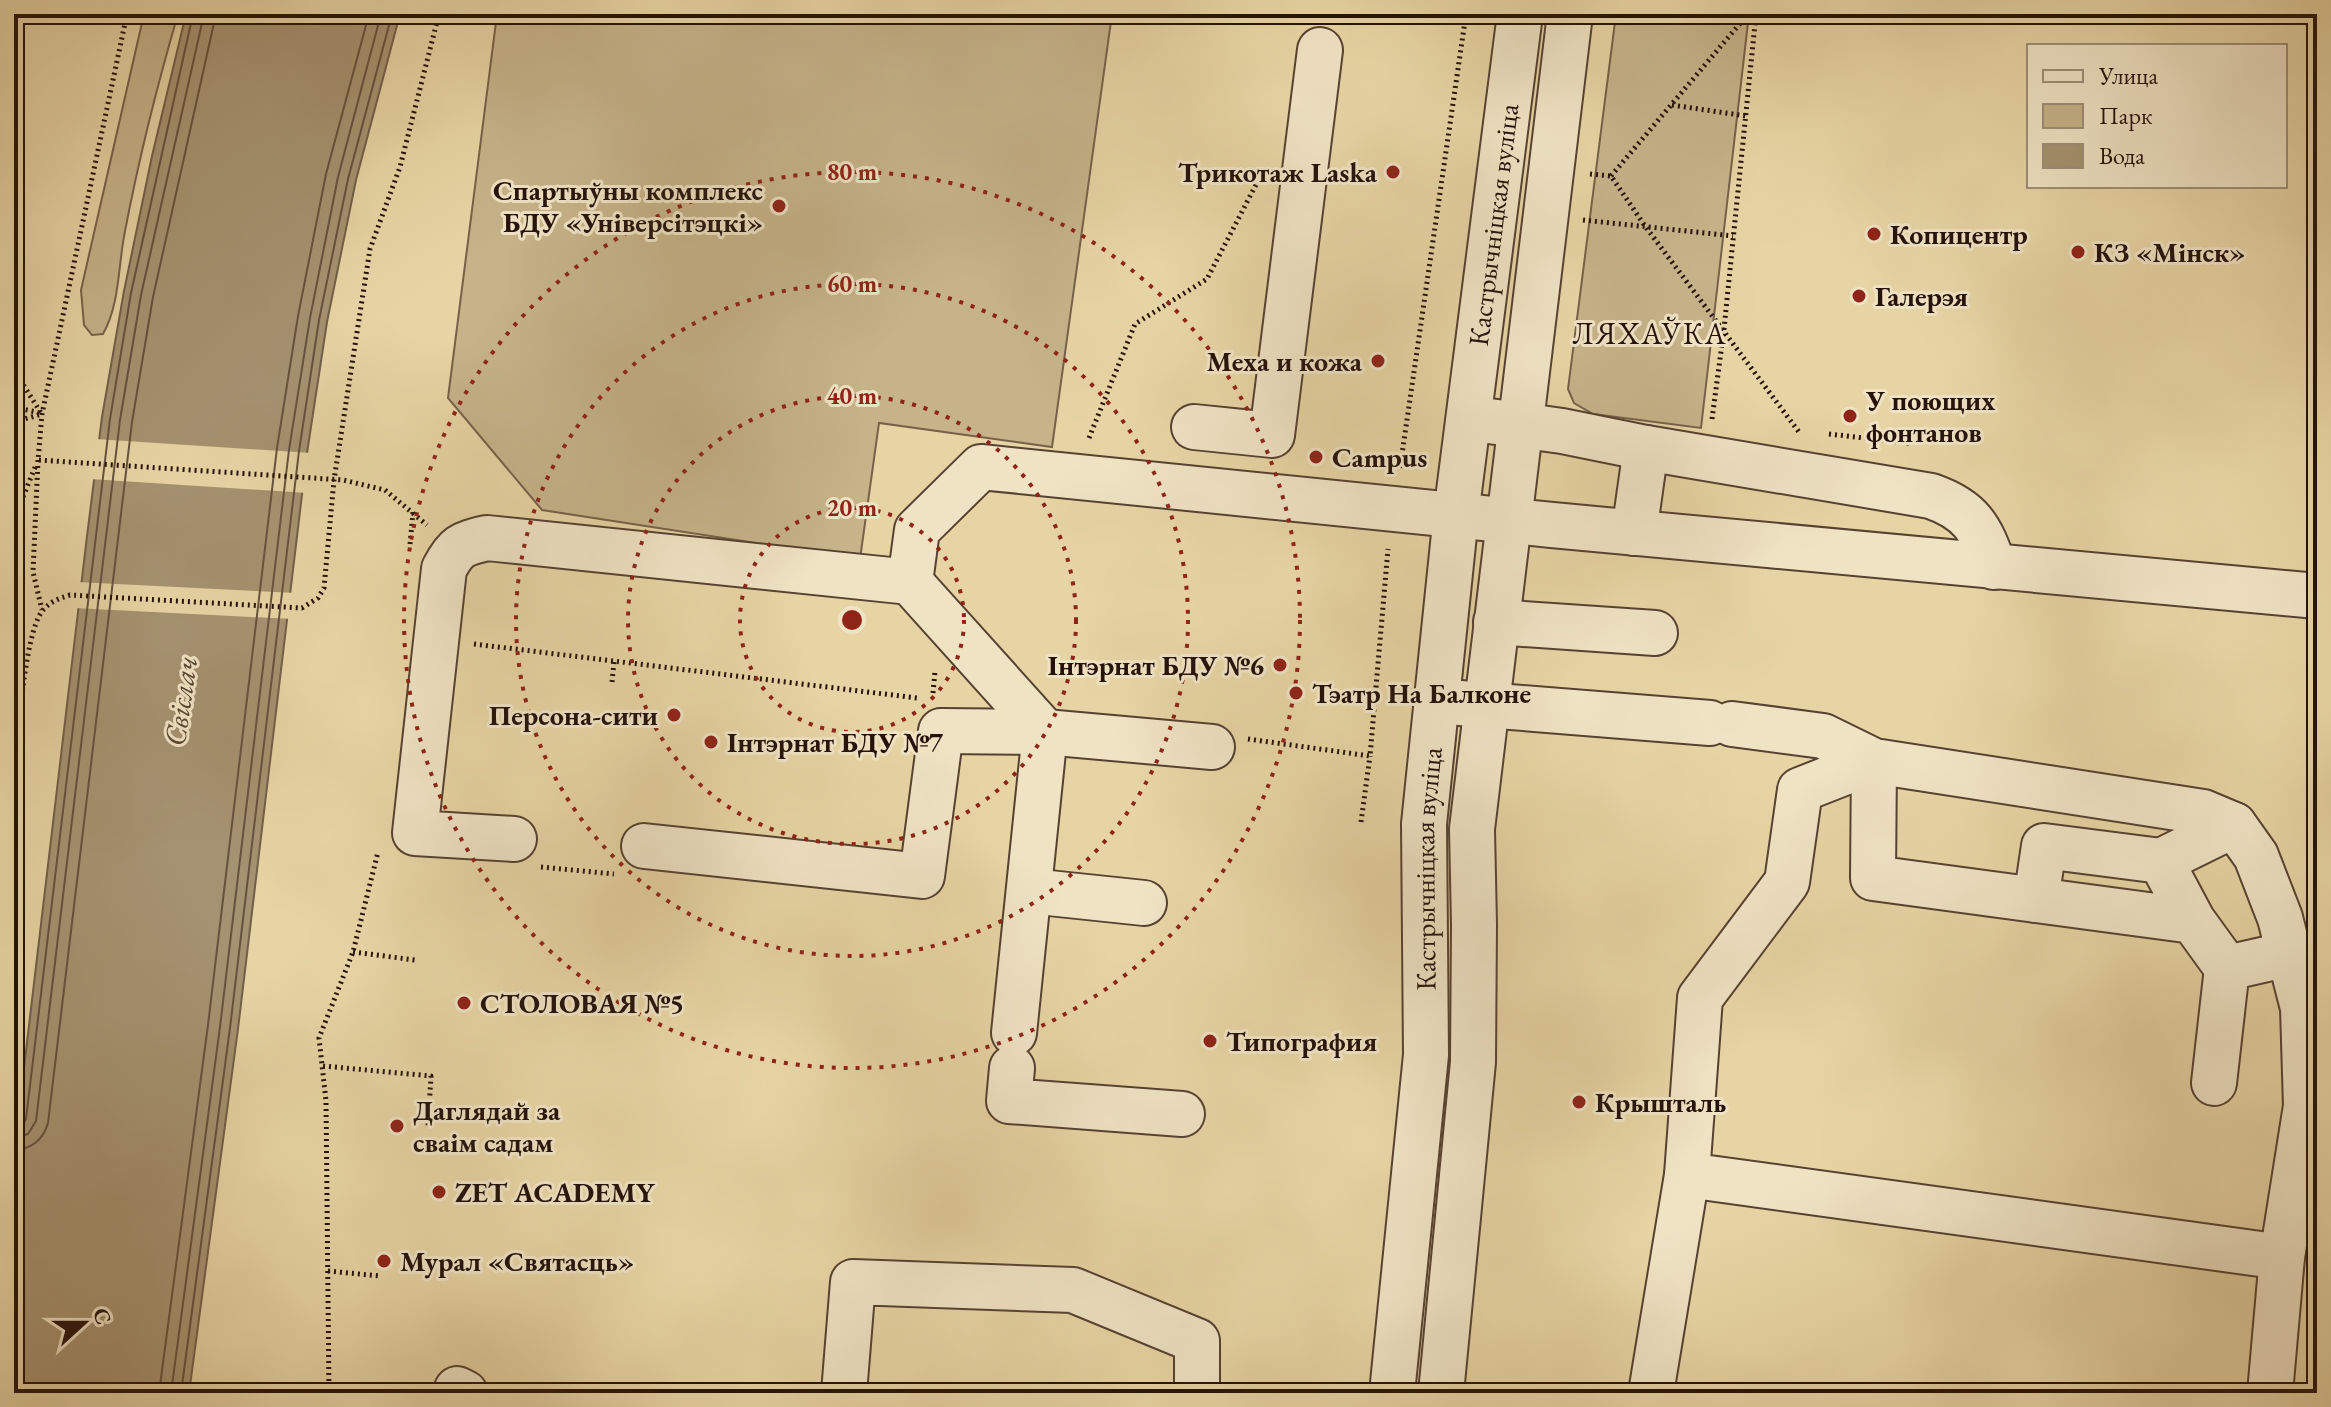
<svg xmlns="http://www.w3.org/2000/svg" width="2331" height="1407" viewBox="0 0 2331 1407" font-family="'EB Garamond',serif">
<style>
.green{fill:#c6b38a;stroke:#76624a;stroke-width:2}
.water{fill:#a59270;stroke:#725f48;stroke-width:2}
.pier{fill:#e7d4a4}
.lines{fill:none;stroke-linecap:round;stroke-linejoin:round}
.shore{stroke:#65523e;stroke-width:2}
.minor-casing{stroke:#564231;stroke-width:48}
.path{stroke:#25120b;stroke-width:5;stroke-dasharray:2 4;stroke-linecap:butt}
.minor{stroke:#efe3c4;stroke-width:44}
.ring{fill:none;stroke:#8f2418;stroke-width:4;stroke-dasharray:4 8}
.poi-dot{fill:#8f2418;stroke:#efe3c4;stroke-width:3}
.labels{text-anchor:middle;stroke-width:6;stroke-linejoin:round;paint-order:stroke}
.poi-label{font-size:28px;font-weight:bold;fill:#25120b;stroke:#efe3c4;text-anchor:start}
.street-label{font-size:28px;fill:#25120b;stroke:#efe3c4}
.neighbourhood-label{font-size:30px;letter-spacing:2px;fill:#25120b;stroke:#efe3c4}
.water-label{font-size:30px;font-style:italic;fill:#584533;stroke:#efe3c4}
.centre{fill:#8f2418;stroke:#efe3c4;stroke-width:4}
.ring-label{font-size:24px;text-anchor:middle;font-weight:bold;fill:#8f2418;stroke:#efe3c4;stroke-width:6;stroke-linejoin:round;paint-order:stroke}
</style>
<rect width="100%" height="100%" fill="#e7d4a4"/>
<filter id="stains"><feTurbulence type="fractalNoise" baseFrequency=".0025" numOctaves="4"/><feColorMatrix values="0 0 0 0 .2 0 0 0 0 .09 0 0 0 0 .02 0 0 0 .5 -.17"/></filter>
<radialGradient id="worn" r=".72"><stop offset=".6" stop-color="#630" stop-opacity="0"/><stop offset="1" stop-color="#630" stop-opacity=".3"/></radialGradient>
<g class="green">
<path d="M144,14H178C157,86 139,158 125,231C118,265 120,304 103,334L92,335L84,325L81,290Z"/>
<polygon points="497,14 1112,14 1052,447 879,423 860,559 542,510 448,398"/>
<polygon points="1616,14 1749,14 1701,428 1593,414 1574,403 1568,389"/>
</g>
<polygon class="water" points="186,14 400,14 356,180 327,322 307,453 238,1029 189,1393 14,1393 14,1152 87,536 102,417 124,291 152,156"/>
<g class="pier">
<polygon points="95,439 311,453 307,493 90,479"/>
<polygon points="77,582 296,593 293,619 74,608"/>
</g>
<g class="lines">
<g class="shore">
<polyline points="14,1127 22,1126 26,1119 110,419 131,293 193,14"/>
<polyline points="14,1138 28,1134 36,1121 120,420 141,295 204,14"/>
<path d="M14,1150C32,1149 43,1140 48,1123L132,422L153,297L216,14"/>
<polyline points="159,1393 208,1025 277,448 298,316 326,174 369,14"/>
<polyline points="171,1393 220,1027 289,450 310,318 338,177 381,14"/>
<polyline points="181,1393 230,1028 299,451 319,320 348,179 392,14"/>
</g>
<defs>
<g id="minor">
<path d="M1489,421L1562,431L1646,448L1931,496C1971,510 1981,528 1994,567"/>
<polyline points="1194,427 1272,435 1320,50"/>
<polyline points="1634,533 1646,448"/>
<polyline points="910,582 1045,732 1014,1033"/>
<polyline points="1496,622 1655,633"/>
<polyline points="1460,703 1710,723"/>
<polyline points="1732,724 1823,736 1874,761 2203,812 2234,825 2256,856 2280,918 2303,1008 2306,1106 2282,1257 1687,1175 1700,998 1787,882 1800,790 1874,761"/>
<polyline points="1874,761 1873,878 2036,900"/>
<path d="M514,839L415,833L444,569C456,546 461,544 487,538L910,582L917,530L981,467L1552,525L2317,596"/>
<polyline points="644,846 922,876 941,731 1045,732 1212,747"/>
<polyline points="2161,861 2234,825"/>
<polyline points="1030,891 1144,903"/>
<polyline points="2193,921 2036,900 2044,846 2161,861 2193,921 2227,968"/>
<polyline points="1012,1068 1009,1101 1182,1114"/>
<polyline points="2214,1083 2227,968 2289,954"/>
<polyline points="456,1393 457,1389 465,1393"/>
<polyline points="844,1393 853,1282 1073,1290 1197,1341 1197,1393"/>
<path id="s1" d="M1392,1393L1426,1055L1424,824L1456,515L1520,14"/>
<polyline points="1441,1393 1473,1062 1474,925 1472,829 1570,14"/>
<polyline points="1651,1393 1687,1175"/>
<polyline points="2270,1393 2282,1257"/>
</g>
</defs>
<use href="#minor" class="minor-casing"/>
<g class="path">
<polyline points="127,14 42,414 38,460 343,480 385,490 427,525"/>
<polyline points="1884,14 1949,20 1950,14"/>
<polyline points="1672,105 1746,116"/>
<polyline points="1590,174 1611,176 1645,226 1799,432"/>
<polyline points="1611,176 1748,14"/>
<polyline points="1583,220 1733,236"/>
<polyline points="14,370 41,413"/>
<polyline points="14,407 40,413"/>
<polyline points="1712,419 1724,329 1756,14"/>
<polyline points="14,422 42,414"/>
<polyline points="1829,434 1908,443 1910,435"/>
<polyline points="1089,438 1135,324 1207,279 1261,175"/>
<polyline points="38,460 33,572 42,610"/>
<polyline points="1400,468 1466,14"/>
<polyline points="14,519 36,465"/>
<polyline points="410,544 413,512"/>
<polyline points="474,644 917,698"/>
<polyline points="612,682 614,662"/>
<polyline points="933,693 935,671"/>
<polyline points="1248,739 1370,756 1388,549"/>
<path d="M14,793C16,758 23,633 43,610C51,601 60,598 70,595L302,608L318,598L324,588L334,480L370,249L400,167L439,14"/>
<polyline points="1361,822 1370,756"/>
<polyline points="541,867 614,874"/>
<polyline points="353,952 415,960"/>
<polyline points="323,1066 431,1076 428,1128"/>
<polyline points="328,1271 380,1276"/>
<polyline points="329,1393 326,1101 319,1038 353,952 378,852"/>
</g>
<use href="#minor" class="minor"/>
</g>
<g class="ring">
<circle cx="852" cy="620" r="112"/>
<circle cx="852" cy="620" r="224"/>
<circle cx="852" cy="620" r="336"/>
<circle cx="852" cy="620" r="448"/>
</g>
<g class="poi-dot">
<circle cx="1393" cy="172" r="8"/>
<circle cx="779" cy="206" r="8"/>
<circle cx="1874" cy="234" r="8"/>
<circle cx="2078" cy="252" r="8"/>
<circle cx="1859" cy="296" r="8"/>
<circle cx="1378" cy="361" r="8"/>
<circle cx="1850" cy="416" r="8"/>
<circle cx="1316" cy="457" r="8"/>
<circle cx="1280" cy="665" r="8"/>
<circle cx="1296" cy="693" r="8"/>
<circle cx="674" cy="715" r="8"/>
<circle cx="711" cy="742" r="8"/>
<circle cx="464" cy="1003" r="8"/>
<circle cx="1210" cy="1041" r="8"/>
<circle cx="1579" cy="1102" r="8"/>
<circle cx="397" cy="1126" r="8"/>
<circle cx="439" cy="1192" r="8"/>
<circle cx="384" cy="1261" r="8"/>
</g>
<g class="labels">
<g class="poi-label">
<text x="1377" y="182" text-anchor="end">Трикотаж Laska</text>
<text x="763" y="200" text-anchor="end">Спартыўны комплекс<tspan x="763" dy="32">БДУ «Універсітэцкі»</tspan></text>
<text x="1890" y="244">Копицентр</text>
<text x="2094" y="262">КЗ «Мінск»</text>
<text x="1875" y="306">Галерэя</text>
<text x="1362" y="371" text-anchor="end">Меха и кожа</text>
<text x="1866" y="410">У поющих<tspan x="1866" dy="32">фонтанов</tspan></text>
<text x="1332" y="467">Campus</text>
<text x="1264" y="675" text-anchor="end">Інтэрнат БДУ №6</text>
<text x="1312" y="703">Тэатр На Балконе</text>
<text x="658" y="725" text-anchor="end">Персона-сити</text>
<text x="727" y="752">Інтэрнат БДУ №7</text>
<text x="480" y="1013">СТОЛОВАЯ №5</text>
<text x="1226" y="1051">Типография</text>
<text x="1595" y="1112">Крышталь</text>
<text x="413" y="1120">Даглядай за<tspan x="413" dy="32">сваім садам</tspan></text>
<text x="455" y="1202">ZET ACADEMY</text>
<text x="400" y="1271">Мурал «Святасць»</text>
</g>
<g class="street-label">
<text dy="10" stroke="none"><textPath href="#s1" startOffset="1174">Кастрычніцкая вуліца</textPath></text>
<text dy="10" stroke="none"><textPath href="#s1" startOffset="526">Кастрычніцкая вуліца</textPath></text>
</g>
<g class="neighbourhood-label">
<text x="1650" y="344">ЛЯХАЎКА</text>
</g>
<g class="water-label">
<text transform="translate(181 701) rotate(-82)" y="10">Свіслач</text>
</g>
</g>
<circle cx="852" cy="620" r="12" class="centre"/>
<g class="ring-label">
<text x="852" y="180">80 m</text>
<text x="852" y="292">60 m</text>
<text x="852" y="404">40 m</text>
<text x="852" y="516">20 m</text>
</g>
<rect width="2331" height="1407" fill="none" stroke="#e7d4a4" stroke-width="48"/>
<rect x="16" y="16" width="2299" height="1375" fill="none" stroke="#25120b" stroke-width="4"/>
<rect x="24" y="24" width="2283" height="1359" fill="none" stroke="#25120b" stroke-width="2"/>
<rect x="2027" y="44" width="260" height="144" fill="#efe3c4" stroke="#9e8f7a" stroke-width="2"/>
<rect x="2043" y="70" width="40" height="12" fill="#efe3c4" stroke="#9e8f7a" stroke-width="2"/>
<text x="2099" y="84" font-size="24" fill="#25120b">Улица</text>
<rect x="2043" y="104" width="40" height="24" fill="#c6b38a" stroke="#9e8f7a" stroke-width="2"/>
<text x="2099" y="124" font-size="24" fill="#25120b">Парк</text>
<rect x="2043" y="144" width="40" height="24" fill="#a59270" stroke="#9e8f7a" stroke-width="2"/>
<text x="2099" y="164" font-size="24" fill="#25120b">Вода</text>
<g transform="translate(84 1323) rotate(69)" stroke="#efe3c4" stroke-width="6" paint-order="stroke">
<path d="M0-6L14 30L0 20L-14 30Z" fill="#25120b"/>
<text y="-12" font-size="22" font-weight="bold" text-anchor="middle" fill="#25120b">С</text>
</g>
<rect width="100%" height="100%" filter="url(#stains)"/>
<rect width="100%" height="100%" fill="url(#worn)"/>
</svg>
